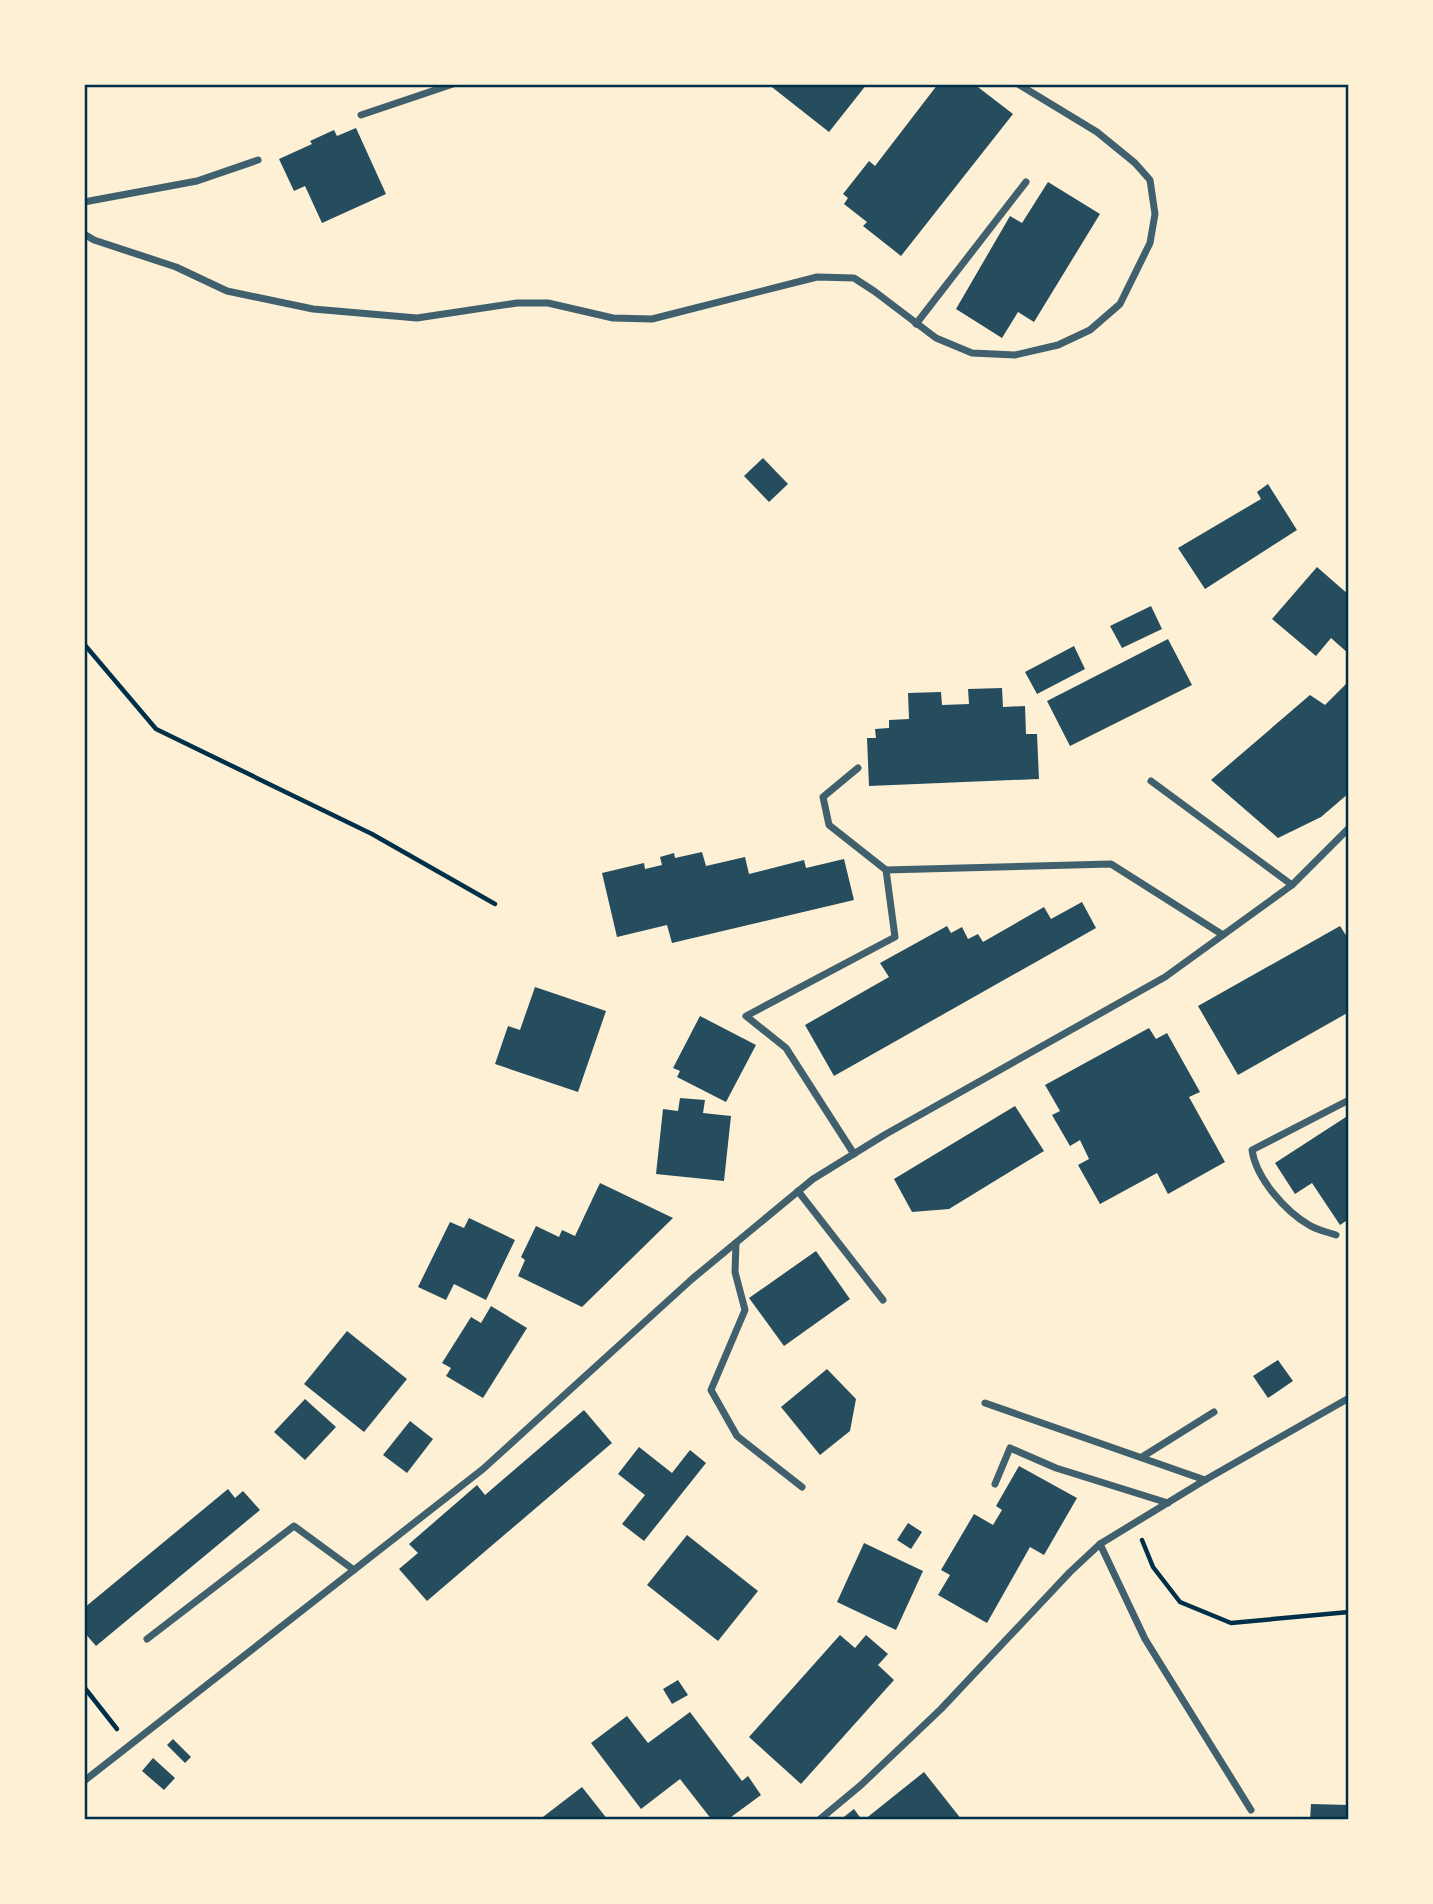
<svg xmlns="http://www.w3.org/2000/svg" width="1433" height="1904" viewBox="0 0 1433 1904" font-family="Barlow,sans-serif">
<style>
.building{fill:#264d5e}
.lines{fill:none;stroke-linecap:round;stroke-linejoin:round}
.path{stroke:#003049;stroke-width:4.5}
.minor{stroke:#3f606c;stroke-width:7}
.neatline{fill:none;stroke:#003049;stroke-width:2.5}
</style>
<rect width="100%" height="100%" fill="#fdf0d5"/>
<g class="building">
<polygon points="768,84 867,84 829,132"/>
<polygon points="938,84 974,84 1013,114 901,256 863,226 867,222 844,204 848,198 843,194 869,161 875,166"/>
<polygon points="356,128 386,194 322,223 305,186 294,191 279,159 312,144 310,141 334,130 337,136"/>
<polygon points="1048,182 1100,214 1034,322 1018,312 1002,338 956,309 1010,216 1022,223"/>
<polygon points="763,458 788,484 769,502 744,476"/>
<polygon points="1268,484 1297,530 1205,589 1178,548 1261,499 1257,492"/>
<polygon points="1317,567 1349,595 1349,654 1331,638 1316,656 1272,619"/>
<polygon points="1151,606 1162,629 1122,648 1110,626"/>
<polygon points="1168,639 1192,685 1070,746 1047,701"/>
<polygon points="1074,646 1085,669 1037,694 1025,672"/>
<polygon points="1346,684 1349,688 1349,793 1321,817 1278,838 1211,780 1310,695 1325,705"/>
<polygon points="1002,688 1003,707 1025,706 1026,734 1037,734 1039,779 869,786 867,738 876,738 875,729 889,728 889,720 909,719 908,693 941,692 942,705 969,704 968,689"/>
<polygon points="702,852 706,866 745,857 749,874 804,860 806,868 844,859 854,900 672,943 667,925 617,937 602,873 644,863 645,869 662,865 660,857 674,853 675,858"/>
<polygon points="1082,902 1096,928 834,1076 805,1025 889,977 880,963 947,926 951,933 962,927 968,939 978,934 983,942 1044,907 1051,919"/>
<polygon points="1340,926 1349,940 1349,1012 1238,1075 1198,1006"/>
<polygon points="535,987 606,1011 578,1092 495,1064 508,1026 520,1030"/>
<polygon points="700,1016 756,1045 726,1102 677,1077 680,1071 673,1068"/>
<polygon points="1149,1028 1156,1039 1167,1033 1200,1092 1189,1097 1225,1162 1168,1194 1157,1173 1100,1204 1078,1165 1089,1159 1080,1140 1070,1146 1052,1115 1060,1111 1045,1085"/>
<polygon points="680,1098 705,1100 703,1113 731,1116 724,1181 656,1174 663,1109 678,1111"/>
<polygon points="1015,1106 1044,1151 949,1209 912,1212 894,1179"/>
<polygon points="1349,1115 1349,1219 1340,1225 1312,1183 1295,1194 1275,1163"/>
<polygon points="600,1183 673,1218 582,1307 518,1276 525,1260 521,1257 536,1226 559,1237 562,1230 575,1236"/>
<polygon points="469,1218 515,1240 486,1300 454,1284 446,1300 418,1287 450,1222 464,1228"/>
<polygon points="816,1251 850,1299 784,1346 749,1298"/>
<polygon points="491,1306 527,1328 483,1398 446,1376 451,1368 442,1363 471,1317 481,1323"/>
<polygon points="347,1331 407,1379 364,1432 304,1384"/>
<polygon points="1278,1360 1293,1381 1268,1398 1253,1376"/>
<polygon points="827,1369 856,1399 850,1431 820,1455 781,1407"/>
<polygon points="305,1399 336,1427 305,1460 274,1432"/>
<polygon points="584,1410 612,1443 427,1601 399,1569 418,1553 409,1544 477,1485 485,1495"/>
<polygon points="410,1421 433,1439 407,1473 383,1455"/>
<polygon points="639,1447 672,1473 690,1450 706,1463 644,1541 622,1524 645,1495 618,1474"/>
<polygon points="1019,1466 1077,1498 1044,1555 1030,1547 987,1623 938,1595 950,1575 941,1570 974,1514 993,1525 1002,1510 996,1506"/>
<polygon points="228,1489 235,1498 243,1491 260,1510 96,1646 84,1632 84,1608"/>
<polygon points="908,1523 922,1532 911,1549 897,1540"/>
<polygon points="687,1535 758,1591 718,1641 647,1585"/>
<polygon points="864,1543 923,1571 896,1630 837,1602"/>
<polygon points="840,1635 855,1648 866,1635 888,1654 878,1665 894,1680 801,1784 749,1737"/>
<polygon points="678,1680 688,1695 672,1704 663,1689"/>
<polygon points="690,1712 742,1781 748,1776 761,1795 727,1820 712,1820 680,1779 641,1809 591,1743 627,1716 648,1743"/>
<polygon points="173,1739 191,1757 185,1763 167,1745"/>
<polygon points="153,1758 175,1778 164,1790 142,1771"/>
<polygon points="924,1772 962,1820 864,1820"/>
<polygon points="582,1787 608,1820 539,1820"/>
<polygon points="1311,1804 1349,1805 1349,1820 1310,1820"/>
<polygon points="854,1809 862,1820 840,1820"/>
</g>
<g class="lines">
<g class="path">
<polyline points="84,644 156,729 372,834 495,904"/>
<polyline points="1142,1540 1153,1567 1180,1602 1231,1623 1349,1612"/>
<polyline points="84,1687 117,1729"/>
</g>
<g class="minor">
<polyline points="361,115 453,84"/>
<polyline points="84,202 197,181 258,160"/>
<polyline points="84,234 94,240 176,267 227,291 313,309 417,318 517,303 548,303 613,318 652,319 817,277 854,278 874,291 936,338 972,353 1015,355 1058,345 1090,330 1120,304 1150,243 1155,214 1150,180 1135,163 1097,132 1018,84"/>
<polyline points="916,324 1026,182"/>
<polyline points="858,768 823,797 829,825 886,870 1111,864 1223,935"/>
<polyline points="1151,781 1292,885"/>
<polyline points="854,1154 786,1048 746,1016 895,937 886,870"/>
<polyline points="798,1191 883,1300"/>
<path d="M1336,1235C1327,1232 1317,1230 1309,1225C1285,1211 1256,1178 1252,1150L1349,1100"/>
<polyline points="736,1243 735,1272 745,1310 711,1390 737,1436 802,1487"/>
<polyline points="985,1403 1205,1480"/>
<polyline points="1142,1457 1214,1412"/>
<polyline points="995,1484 1010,1448 1056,1468 1168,1503"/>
<polyline points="1100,1544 1145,1639 1251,1810"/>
<polyline points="147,1639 294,1526 354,1570"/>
<polyline points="84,1781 483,1469 692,1279 813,1179 886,1134 1165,977 1292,885 1349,828"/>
<polyline points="819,1820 861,1785 941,1709 1070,1572 1100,1544 1205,1480 1349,1398"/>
</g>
</g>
<rect width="1433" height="1904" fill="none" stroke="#fdf0d5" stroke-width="172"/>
<rect x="86" y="86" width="1261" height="1732" class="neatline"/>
</svg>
